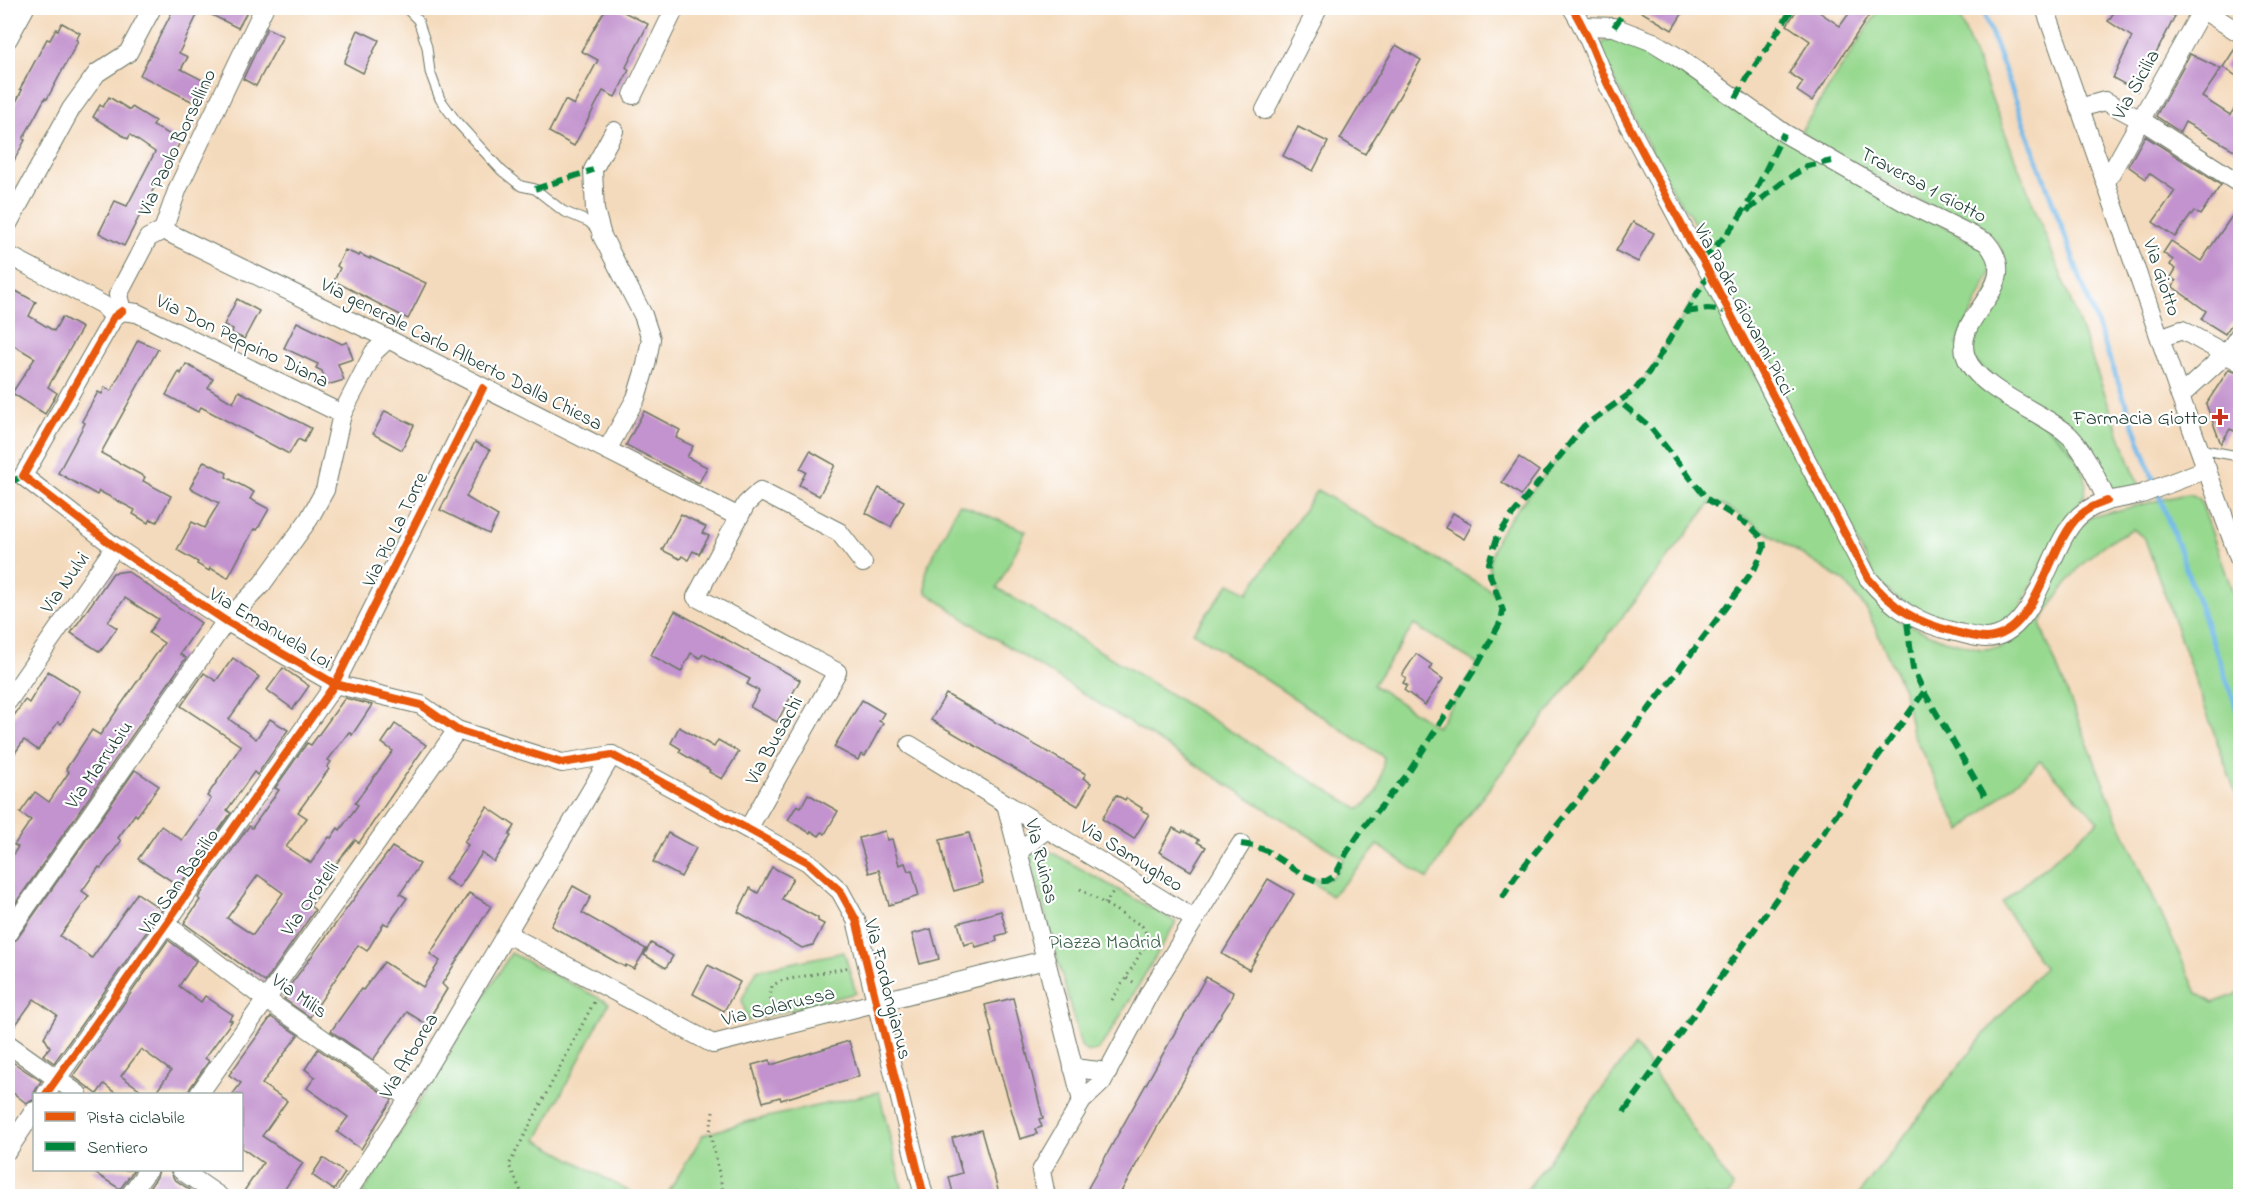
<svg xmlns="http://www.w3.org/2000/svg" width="2248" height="1204" viewBox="0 0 2248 1204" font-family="'Indie Flower',sans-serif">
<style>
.green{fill:#98d990;stroke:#5c8b62;stroke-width:1.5;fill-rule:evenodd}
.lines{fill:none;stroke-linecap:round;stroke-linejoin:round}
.stream{stroke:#71b9e9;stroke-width:5}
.building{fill:#c293ce;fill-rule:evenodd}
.lane-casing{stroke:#6a7464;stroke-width:11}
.street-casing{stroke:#6a7464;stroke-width:20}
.path{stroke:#6a7464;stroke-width:3;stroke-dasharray:1.5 4.5;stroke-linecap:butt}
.lane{stroke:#fff;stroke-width:9}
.street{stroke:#fff;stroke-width:18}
.quiet{stroke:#00873e;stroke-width:6;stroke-dasharray:12 6;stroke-linecap:butt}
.cycleway-casing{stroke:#fff;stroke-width:11}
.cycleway{stroke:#e8590c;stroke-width:8}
.poi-dot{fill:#c8321e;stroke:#fff;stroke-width:2}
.labels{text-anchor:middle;stroke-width:4.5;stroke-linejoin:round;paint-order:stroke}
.street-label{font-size:20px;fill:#1f3d34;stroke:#fff}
.poi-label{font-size:20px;fill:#1f3d34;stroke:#fff;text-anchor:end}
.park-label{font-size:20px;fill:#3d644b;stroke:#fff}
</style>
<rect width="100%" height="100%" fill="#fff"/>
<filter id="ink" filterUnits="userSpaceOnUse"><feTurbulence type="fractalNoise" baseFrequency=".0167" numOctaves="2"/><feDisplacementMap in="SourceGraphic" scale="12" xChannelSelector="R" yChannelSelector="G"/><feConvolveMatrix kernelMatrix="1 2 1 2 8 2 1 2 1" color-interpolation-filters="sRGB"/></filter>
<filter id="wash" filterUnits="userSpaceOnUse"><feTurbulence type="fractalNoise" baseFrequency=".008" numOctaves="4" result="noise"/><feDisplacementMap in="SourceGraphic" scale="24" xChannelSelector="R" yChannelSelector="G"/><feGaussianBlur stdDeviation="1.35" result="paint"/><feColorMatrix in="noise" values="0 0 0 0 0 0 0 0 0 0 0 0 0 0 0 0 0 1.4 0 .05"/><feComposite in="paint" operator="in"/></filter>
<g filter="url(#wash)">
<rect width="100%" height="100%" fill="#f4dabc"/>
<g class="green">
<polygon points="1880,8 1956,8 2066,288 2139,487 2123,492 2113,490 2006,387 1975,362 1970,341 2002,252 1995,240 1981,230 1940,212 1817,144 1801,131"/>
<polygon points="1611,39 1636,40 1981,248 1989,260 1991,272 1957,344 2068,447 2079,462 2086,481 2085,494 2049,550 2019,610 2004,623 1984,628 1968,627 1941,619 1896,598 1876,579 1688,212 1674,194 1600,52 1602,43"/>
<path d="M1703,284L1728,322L1864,584L1880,605L1900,621L1944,640L1981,649L1999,648L2022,633L2073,535L2091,517L2181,495L2191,494L2200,499L2240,613V806L2145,539L2133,529C2125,533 2116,537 2108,542C2078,562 2059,593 2040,624L2116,815L2197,993L2213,1003L2240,993V1196H1857L1986,1032L2044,968L2002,903L2099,821L2040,761L1961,831L1912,732L1904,692L1867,610L1845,582L1743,517L1713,500L1463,822L1428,879L1378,845L1359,868L1331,896L1303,875C1326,885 1334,882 1344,858L971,623L926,592V570L959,504L1026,531L997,588L1358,809C1382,795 1380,782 1384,757L1193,632L1230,583L1248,593L1317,490L1497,594L1490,575L1489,563L1497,538L1510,518L1584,426L1635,390L1652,368ZM1414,625L1478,664L1437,727L1373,685Z"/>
<polygon points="1037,847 1042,847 1176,922 1112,1030 1098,1050 1087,1052 1081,1046 1030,858 1030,853"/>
<polygon points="844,952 856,993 747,1021 742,999 757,970"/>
<polygon points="511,953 609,1003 537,1140 637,1196 361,1196"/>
<polygon points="1635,1045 1733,1187 1728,1196 1522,1196"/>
<polygon points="879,1092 904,1196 666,1196 703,1135 750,1121"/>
</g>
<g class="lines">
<polyline class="stream" points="1982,8 2240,717"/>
</g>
<g id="blocks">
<g class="building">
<polygon points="174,8 249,8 238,28 200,9 179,53 188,57 181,69 210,84 199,105 140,75"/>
<polygon points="606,8 616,8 648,24 626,67 629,70 615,97 603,91 574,146 549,132 565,100 574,105 598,60 581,51"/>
<polygon points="1635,8 1686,8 1672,30"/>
<polygon points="1798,8 1813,8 1840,26 1853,8 1874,8 1812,101 1797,91 1803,82 1789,73 1810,41 1787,25"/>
<polygon points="2117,8 2158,8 2175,16 2137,91 2113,78 2132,37 2108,21"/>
<polygon points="62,23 80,33 76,40 78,41 47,99 45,98 23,139 25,140 8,172 8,118 22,90 20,89 47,39 50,40 56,29 58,30"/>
<polygon points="267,28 283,36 256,86 243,79"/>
<polygon points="358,30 379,40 363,73 344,63"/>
<polygon points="2238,44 2241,44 2241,79 2223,67"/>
<polygon points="1396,45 1421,60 1365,154 1340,139"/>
<polygon points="2190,54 2221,69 2202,97 2230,115 2241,99 2241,154 2185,122 2180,132 2156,116"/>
<polygon points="109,97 130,110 132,107 155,121 153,126 181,140 171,160 169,159 124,246 99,233 115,201 127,206 155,152 130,135 128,139 93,117 100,105 103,107"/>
<polygon points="1298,127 1328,142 1313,171 1283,156"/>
<polygon points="2145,136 2221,185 2200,215 2194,211 2175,237 2153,222 2175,191 2149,173 2146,179 2128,166"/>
<polygon points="2241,203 2241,310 2225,334 2201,319 2206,311 2173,287 2176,281 2171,277 2176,269 2170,265 2173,260 2163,253 2171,241 2201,261"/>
<polygon points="1633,222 1654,233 1638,262 1616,251"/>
<polygon points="345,250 359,256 360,254 370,259 370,257 426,283 408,319 334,281 340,268 337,266"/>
<polygon points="16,291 36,302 29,316 54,331 62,317 82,328 48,387 57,393 45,414 12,393 35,358 8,342 8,306"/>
<polygon points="237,299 259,311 244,339 232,333 233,329 224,325"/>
<polygon points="297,322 342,344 347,342 353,359 338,364 344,380 327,385 322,371 316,368 318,364 284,348"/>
<polygon points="138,340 158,349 101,453 145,477 143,481 171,496 157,522 151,519 148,523 133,514 135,510 99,491 97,495 58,473 85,423 82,421 98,392 102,394 105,387 111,391"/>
<polygon points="186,364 213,379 208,388 233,403 239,391 311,428 304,442 298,439 289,454 201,407 198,412 166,395 179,372 181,374"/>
<polygon points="2229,369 2241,373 2241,434 2230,429 2221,444 2206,404"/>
<polygon points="385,411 414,425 402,450 373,434"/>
<polygon points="644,411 680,430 676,438 693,446 687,457 707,467 699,483 626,445"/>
<polygon points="475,442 490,450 466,497 498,516 489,534 440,510"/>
<polygon points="810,451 835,465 819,496 799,485 806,472 800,469"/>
<polygon points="1519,457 1539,471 1521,495 1502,482"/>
<polygon points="204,461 227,473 226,477 254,492 250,499 269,509 257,530 254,529 228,578 210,568 209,571 197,564 198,562 177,550 192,522 204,528 219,503 190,488"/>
<polygon points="879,488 904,501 891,527 866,513"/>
<polygon points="1453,513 1472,524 1464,539 1445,528"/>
<polygon points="681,514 706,527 702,533 709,536 699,554 693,551 688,560 682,556 680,559 662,550"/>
<polygon points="127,571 201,623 180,654 186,658 8,914 8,862 18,847 14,845 31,820 20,813 35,792 49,802 69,772 66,769 92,730 100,735 164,643 149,633 158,619 125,598 108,622 117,628 100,652 71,633 113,573"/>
<polygon points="675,611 800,680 777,722 750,707 759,691 747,684 750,679 703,654 700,658 691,653 681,672 651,655"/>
<polygon points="1416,654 1432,665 1429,669 1443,679 1425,705 1404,690 1407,685 1403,683 1406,678 1402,675"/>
<polygon points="233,658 259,677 229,719 256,739 270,719 288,730 257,775 254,772 227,810 231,813 179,886 138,859 161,826 182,840 211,799 207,796 241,746 181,706 204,673 216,681"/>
<polygon points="283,668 309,686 293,709 267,690"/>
<polygon points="48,671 80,691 61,724 58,722 38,750 24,740 8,763 8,724 25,700 29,703"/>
<polygon points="946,694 1086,774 1083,778 1091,783 1078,806 931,720"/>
<path d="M345,698L372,705L352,735L349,732L328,760L331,762L327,767L329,769L298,812L307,818L286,847L311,863L329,837L331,838L338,828L340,830L358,805L355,803L393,751L382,743L395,724L426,745L359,843L355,840L331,870L330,877L332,878L310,906L315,910L265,982L184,923L200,900L198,898L249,826L252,828L279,790L275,788L307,743L311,745ZM258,875L283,893L253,935L227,918Z"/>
<polygon points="862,700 884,713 879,721 883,723 865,756 861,754 858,760 834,747"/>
<polygon points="679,727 714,747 718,740 739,752 722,779 709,772 710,770 679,752 681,749 671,743"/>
<polygon points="135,770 159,786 137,816 135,814 118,838 121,841 101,868 99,867 82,891 89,896 60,936 92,958 137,893 162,910 54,1063 43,1055 50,1047 44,1037 57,1015 34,999 10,1033 8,1033 8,944 17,939"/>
<polygon points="808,794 838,811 825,834 822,832 819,836 811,831 810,833 788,820 797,805 801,807"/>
<polygon points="1116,795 1125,800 1126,798 1142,808 1141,810 1149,814 1134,839 1102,819"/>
<polygon points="487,807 515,826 509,835 511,836 494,862 482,853 459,888 445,879 468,845 464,842"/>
<polygon points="1173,828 1182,833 1183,831 1199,840 1197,842 1206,847 1191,871 1159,852"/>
<polygon points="885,831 887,840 892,839 899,865 905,863 908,871 912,870 919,896 889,905 879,870 869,873 859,838"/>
<polygon points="668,833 696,848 681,877 653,862"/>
<polygon points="969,833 983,883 954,891 945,866 940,840"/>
<polygon points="392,847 420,864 400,894 407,898 388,925 384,923 367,951 358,945 310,1017 284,999 286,997 283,995"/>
<polygon points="772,867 793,878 782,899 818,918 818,921 824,924 813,945 802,948 738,912 750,888 758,893"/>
<polygon points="1268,879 1294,894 1249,970 1222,954"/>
<polygon points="573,886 591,896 582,913 646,949 634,969 626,965 625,967 551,926"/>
<polygon points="469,893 491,906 442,984 447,989 426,1024 407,1012 373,1060 331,1031 361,989 363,990 384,962 423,987 440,961 430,954"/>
<polygon points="1001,911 1007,933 996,936 997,941 976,947 974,942 964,945 958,923"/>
<polygon points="931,929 939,959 920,964 912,934"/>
<polygon points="168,940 196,961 179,986 201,1002 205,996 233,1015 229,1020 232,1021 205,1058 209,1061 190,1088 188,1095 154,1095 171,1071 141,1049 121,1076 148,1095 118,1095 104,1084 97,1094 73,1076"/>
<polygon points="651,943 673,956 666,968 644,955"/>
<polygon points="708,965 740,982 724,1011 693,994"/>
<polygon points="1206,977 1233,992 1230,1001 1214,1026 1118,1197 1102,1197 1088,1188"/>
<polygon points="1013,998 1043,1118 1039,1119 1042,1127 1035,1129 1037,1134 1020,1139 994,1050 990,1033 992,1032 985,1005"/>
<polygon points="271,1017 298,1035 262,1084 287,1101 262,1136 303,1163 279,1197 240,1197 263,1163 242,1148 242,1095 232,1095 241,1083 229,1075"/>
<polygon points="849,1041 859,1076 781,1100 780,1097 763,1102 752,1065 770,1060 771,1065"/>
<polygon points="318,1049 392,1100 361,1149 337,1132 348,1117 307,1088 315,1077 305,1069"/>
<polygon points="8,1059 41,1081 34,1093 34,1100 26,1103 8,1089"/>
<polygon points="981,1130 1000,1197 954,1197 949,1177 962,1173 952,1138"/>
<polygon points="323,1158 345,1173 334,1190 312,1175"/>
<polygon points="90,1170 134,1170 120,1189"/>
<polygon points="159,1170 170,1170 174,1179 190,1190 185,1197 143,1197 157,1177"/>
</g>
</g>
</g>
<g filter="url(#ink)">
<use href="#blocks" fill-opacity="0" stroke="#6a7464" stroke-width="1.5"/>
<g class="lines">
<defs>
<g id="lane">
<polyline points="406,8 418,20 427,47 430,72 440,99 456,121 502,171 521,186 535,189 563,211 589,222 597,230"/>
<polyline points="2199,449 2238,456 2240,463"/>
</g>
<g id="street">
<path d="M1572,8C1588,32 1596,60 1609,87C1635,139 1664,191 1691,243L1702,259L1868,578C1894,609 1915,622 1955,632C1965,634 1976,638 1986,638C2038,636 2047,546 2079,516C2088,508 2096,505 2107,501"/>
<polyline points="2045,8 2180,396 2240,561"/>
<polyline points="2200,8 2240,33"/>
<path d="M1584,26L1614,27L1653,42L1676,56L1784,133L1906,203L1986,242C2027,289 1951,312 1966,357C1977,388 2039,411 2064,431C2082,444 2098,481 2107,501L2142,494L2207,469"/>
<polyline points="8,39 25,8"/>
<polyline points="633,95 675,8"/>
<polyline points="2079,108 2105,101 2141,120 2240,184"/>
<polyline points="1265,110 1318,8"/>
<polyline points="2106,182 2203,8"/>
<polyline points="8,224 71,109 97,73 128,53 152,8"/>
<polyline points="163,230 388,339 739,517"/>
<polyline points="8,255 103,305 114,317"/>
<polyline points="122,311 114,317 23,476 115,547 226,621 335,684 421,705 457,730 562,763 612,755 808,862 840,891 856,920 924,1196"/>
<polyline points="122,311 118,295 148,238 163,230 178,188 264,8"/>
<polyline points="122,311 137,313 342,414"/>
<polyline points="2160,338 2182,330 2240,362"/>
<polyline points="2180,396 2227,353 2240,334"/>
<polyline points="607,450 636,398 646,365 651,339 643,315 602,236 595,210 593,170 614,131"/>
<polyline points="8,701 115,547"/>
<polyline points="910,745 1194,919"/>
<polyline points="1006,804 1082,1101"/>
<polyline points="748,829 837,672 696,597 746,504 760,491 839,532 863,563"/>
<polyline points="1018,852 1047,829"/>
<polyline points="167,925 265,999 409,1098"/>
<polyline points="8,933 226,621 262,584 309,519 325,490 342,414 374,352 388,339"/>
<polyline points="507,934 713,1044 1045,960"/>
<polyline points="8,1044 78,1094"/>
<polyline points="1073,1068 1108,1072"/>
<polyline points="46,1094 335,684 483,388"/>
<polyline points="199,1094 457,730"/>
<polyline points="8,1150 34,1111"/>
<polyline points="181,1170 219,1196"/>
<polyline points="129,1196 148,1170"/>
<polyline points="345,1196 409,1098 612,755"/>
<polyline points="1046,1196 1041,1171 1082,1101 1102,1082 1150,992 1241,844"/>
</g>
</defs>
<use href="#lane" class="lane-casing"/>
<use href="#street" class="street-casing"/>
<g class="path">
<polyline points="1080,889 1142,926 1147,935 1147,942 1126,978 1135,983"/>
<polyline points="1105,904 1114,890"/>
<polyline points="1112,1000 1126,978"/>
<polyline points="774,1011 770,996 772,986 780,981 850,967"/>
<polyline points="713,1111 710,1132 724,1196"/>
<polyline points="523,1196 509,1165 595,1000"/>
</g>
<use href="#lane" class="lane"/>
<use href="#street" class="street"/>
<g class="quiet">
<polyline points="1614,27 1627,8"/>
<polyline points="1736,98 1747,78 1793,8"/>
<polyline points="535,189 593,170"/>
<polyline points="1747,211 1783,182 1807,166 1832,161"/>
<path d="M1702,259C1745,222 1759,182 1784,133"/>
<polyline points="1686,312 1707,309 1728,311"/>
<polyline points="8,483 23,476"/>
<polyline points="1924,692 1986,798"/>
<polyline points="1241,844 1254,846 1267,851 1303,875 1317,881 1326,881 1335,876 1347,852 1364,827 1407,775 1478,664 1501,621 1503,611 1490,575 1489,563 1497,538 1510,518 1584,426 1635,390 1652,368 1709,274"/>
<polyline points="1502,898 1515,877 1604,768 1694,650 1755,568 1764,547 1763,539 1750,526 1707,499 1650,427 1620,402"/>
<polyline points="1624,1112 1924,692 1913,669 1906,614"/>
</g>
<defs>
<g id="cycleway">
<path d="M1572,8C1588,32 1596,60 1609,87C1635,139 1664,191 1691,243L1702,259L1868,578C1894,609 1915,622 1955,632C1965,634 1976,638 1986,638C2038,636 2047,546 2079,516C2088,508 2096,505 2107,501"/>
<polyline points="122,311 114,317 23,476 115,547 226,621 335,684 421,705 457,730 562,763 612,755 808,862 840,891 856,920 924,1196"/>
<polyline points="46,1094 335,684 483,388"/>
</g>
</defs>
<use href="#cycleway" class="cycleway-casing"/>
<use href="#cycleway" class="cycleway"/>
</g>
</g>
<path class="poi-dot" d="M2217 408h6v6h6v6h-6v6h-6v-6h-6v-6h6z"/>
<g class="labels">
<g class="street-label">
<text transform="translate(2135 84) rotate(-61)" y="7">Via Sicilia</text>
<text transform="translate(176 142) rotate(-65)" y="7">Via Paolo Borsellino</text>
<text transform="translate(1924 184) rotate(28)" y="7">Traversa 1 Giotto</text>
<text transform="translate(2163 277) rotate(71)" y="7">Via Giotto</text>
<text transform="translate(1745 309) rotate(62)" y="7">Via Padre Giovanni Picci</text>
<text transform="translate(243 340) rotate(26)" y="7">Via Don Peppino Diana</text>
<text transform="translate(462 353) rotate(27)" y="7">Via generale Carlo Alberto Dalla Chiesa</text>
<text transform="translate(394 529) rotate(-64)" y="7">Via Pio La Torre</text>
<text transform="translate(64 582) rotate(-55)" y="7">Via Nulvi</text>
<text transform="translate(271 627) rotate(31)" y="7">Via Emanuela Loi</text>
<text transform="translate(773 740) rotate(-61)" y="7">Via Busachi</text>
<text transform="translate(98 764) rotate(-55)" y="7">Via Marrubiu</text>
<text transform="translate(1132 855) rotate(32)" y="7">Via Samugheo</text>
<text transform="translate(1043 861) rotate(76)" y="7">Via Ruinas</text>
<text transform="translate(178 881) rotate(-55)" y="7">Via San Basilio</text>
<text transform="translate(309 898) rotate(-55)" y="7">Via Orotelli</text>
<text transform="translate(889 989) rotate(76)" y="7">Via Fordongianus</text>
<text transform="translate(300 995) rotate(35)" y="7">Via Milis</text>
<text transform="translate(778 1005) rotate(-14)" y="7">Via Solarussa</text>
<text transform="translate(408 1055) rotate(-59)" y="7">Via Arborea</text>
</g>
<g class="poi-label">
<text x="2208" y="424">Farmacia Giotto</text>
</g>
<g class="park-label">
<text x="1105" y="948">Piazza Madrid</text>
</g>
</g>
<rect width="2248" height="1204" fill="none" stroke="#fff" stroke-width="30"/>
<rect x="33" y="1093" width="210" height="78" fill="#ffffff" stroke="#a5b1ae" stroke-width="1.5"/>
<rect x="45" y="1112" width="30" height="9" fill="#e8590c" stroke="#a5b1ae" stroke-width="1.5"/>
<text x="87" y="1123" font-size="18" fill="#1f3d34">Pista ciclabile</text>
<rect x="45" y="1142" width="30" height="9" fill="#00873e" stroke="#a5b1ae" stroke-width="1.5"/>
<text x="87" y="1153" font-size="18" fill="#1f3d34">Sentiero</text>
</svg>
